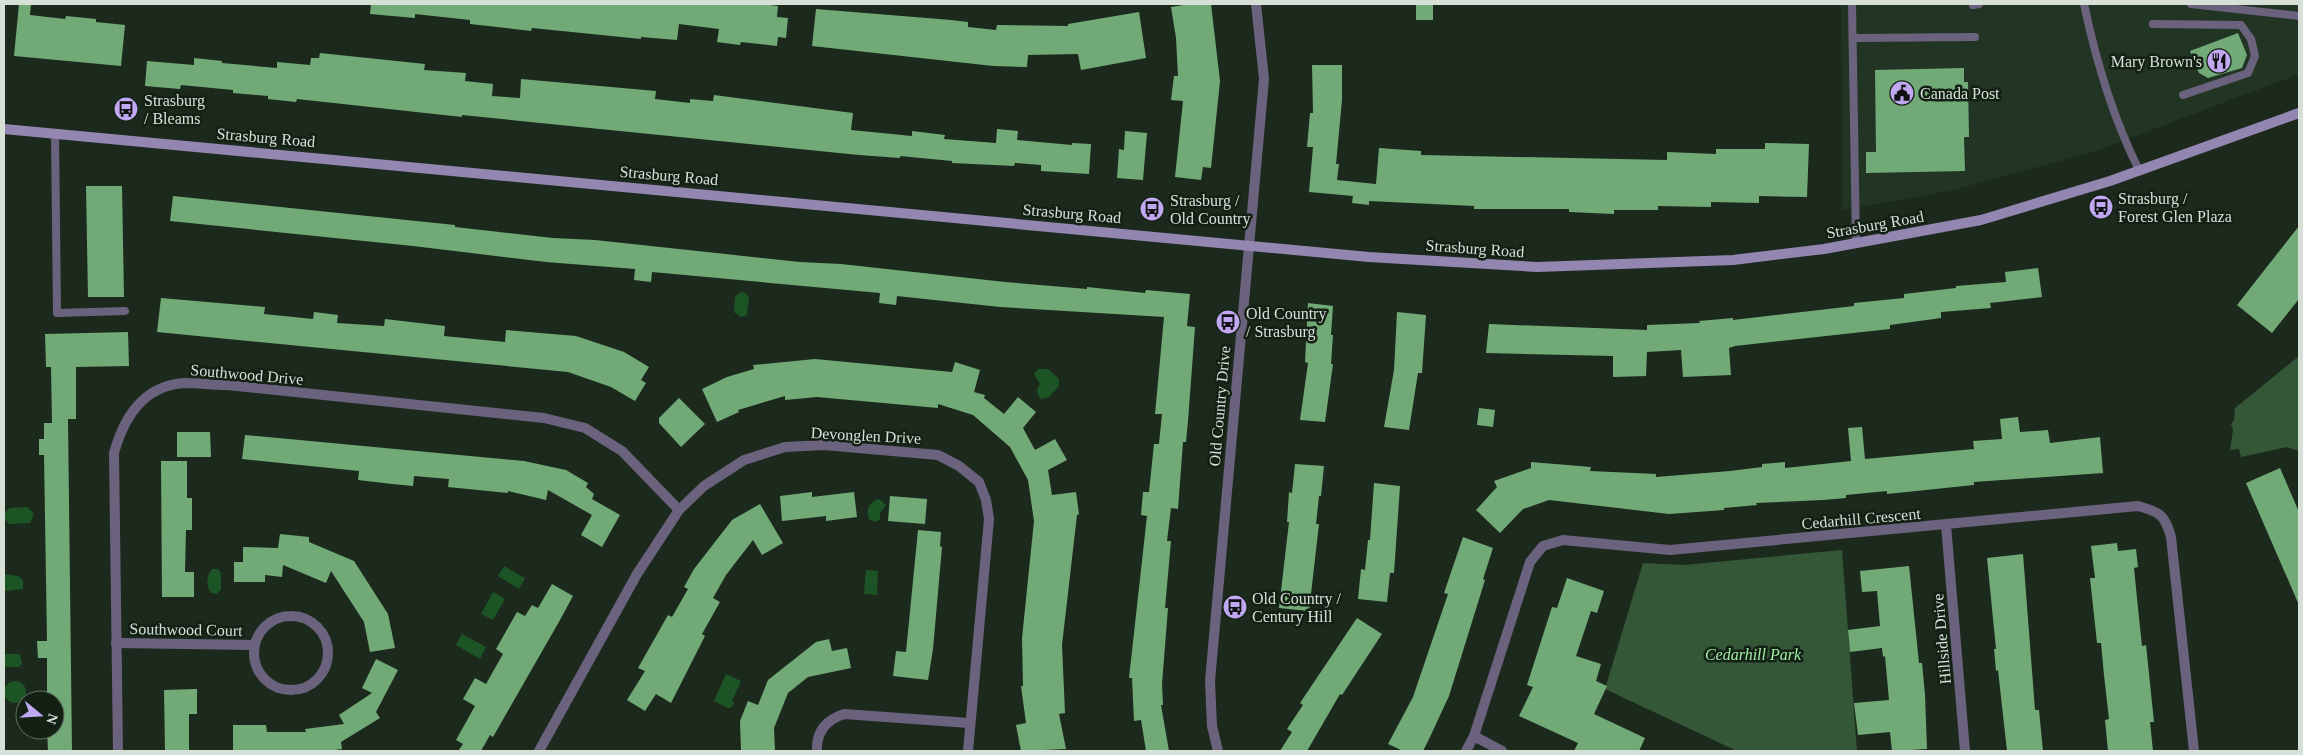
<svg xmlns="http://www.w3.org/2000/svg" width="2303" height="755" viewBox="0 0 2303 755" font-family="Georgia,serif">
<style>
.built{fill:#223423}
.green{fill:#345737}
.water{fill:#1d5425}
.building{fill:#72aa77}
.lines{fill:none;stroke-linecap:round;stroke-linejoin:round}
.lane{stroke:#6b637e;stroke-width:8}
.street{stroke:#6b637e;stroke-width:10}
.secondary{stroke:#9386b1;stroke-width:10}
.labels{text-anchor:middle;stroke-width:5;stroke-linejoin:round;paint-order:stroke}
.poi-label{font-size:16px;fill:#d7e0d7;stroke:#132014;text-anchor:start}
.street-label{font-size:16px;fill:#d7e0d7;stroke:#132014}
.park-label{font-size:16px;font-style:italic;fill:#a0eea6;stroke:#132014}
</style>
<rect width="100%" height="100%" fill="#1c2a1d"/>
<polygon class="built" points="1841,4 2299,4 2299,74 2093,152 1949,191 1843,210"/>
<g class="green">
<polygon points="2299,356 2299,451 2287,447 2241,457 2239,449 2230,450 2233,430 2231,424 2234,420 2235,408"/>
<polygon points="1842,550 1857,751 1737,751 1605,689 1643,563 1684,565"/>
</g>
<g class="water">
<polygon points="744,292 749,297 747,315 741,317 734,312 735,297 739,293"/>
<path d="M1038,369H1048L1059,379V386L1049,397L1041,399C1036,394 1036,389 1040,384L1034,374Z"/>
<path d="M879,499L886,505L880,513V519L876,522L869,519C865,510 870,501 879,499Z"/>
<polygon points="28,507 34,514 30,523 9,524 4,518 4,513 10,508"/>
<polygon points="504,566 525,578 519,589 498,576"/>
<path d="M212,569H218L221,573V589L217,594L211,593C206,587 206,576 212,569Z"/>
<polygon points="866,570 878,571 877,595 864,594"/>
<polygon points="4,574 18,576 23,580 23,589 4,591"/>
<polygon points="493,592 505,599 493,620 481,614"/>
<polygon points="462,634 486,647 480,659 456,645"/>
<polygon points="4,654 20,654 22,664 19,667 4,667"/>
<polygon points="726,674 741,681 732,701 734,702 732,707 728,708 714,701"/>
<circle cx="15" cy="692" r="11"/>
</g>
<g class="building">
<polygon points="19,4 31,4 30,15 65,19 66,16 96,19 96,22 125,25 121,66 14,56"/>
<polygon points="371,4 761,4 778,6 777,17 788,18 786,38 778,37 777,46 741,42 740,45 717,42 719,29 679,24 677,40 641,37 641,39 532,28 531,31 506,28 470,24 470,20 415,14 415,18 370,14"/>
<polygon points="1190,4 1211,4 1220,81 1211,168 1203,167 1201,180 1175,177 1183,101 1171,100 1174,76 1178,76 1176,38 1171,7"/>
<rect x="1416" y="4" width="17" height="16"/>
<polygon points="816,9 951,20 968,22 968,27 996,30 997,25 1068,26 1068,24 1139,12 1146,58 1081,70 1078,54 1028,55 1027,67 993,66 812,46"/>
<polygon points="2238,33 2247,55 2242,68 2208,78 2199,73 2190,51"/>
<polygon points="320,53 425,64 424,70 466,73 465,81 493,84 492,96 520,98 521,79 656,91 655,99 690,103 690,99 713,101 714,95 853,113 851,130 912,136 912,131 945,135 944,139 996,143 997,129 1018,131 1017,140 1072,145 1072,143 1091,144 1089,174 1041,171 1041,165 1015,163 1014,166 952,163 952,161 900,156 900,158 859,155 462,115 462,117 297,99 296,102 268,99 268,96 233,93 233,90 181,85 180,89 145,86 147,61 194,65 194,58 222,61 222,63 277,68 277,62 310,65 311,58 319,58"/>
<polygon points="1312,65 1342,65 1342,100 1336,164 1339,164 1337,180 1376,184 1379,148 1421,151 1421,155 1667,160 1667,152 1716,154 1716,149 1765,149 1765,143 1809,144 1807,197 1759,196 1759,203 1711,202 1711,207 1658,206 1658,210 1614,210 1614,214 1569,212 1569,209 1474,209 1474,206 1369,201 1369,205 1352,203 1353,196 1309,192 1313,147 1307,147 1310,113 1313,113"/>
<polygon points="1964,68 1964,82 1968,82 1969,137 1964,137 1965,171 1866,173 1866,152 1876,152 1875,70"/>
<polygon points="1125,131 1147,133 1143,180 1117,178 1119,149 1124,150"/>
<polygon points="86,186 122,186 124,297 88,297"/>
<polygon points="173,196 455,225 455,227 553,238 595,240 800,262 841,264 1005,282 1087,289 1087,287 1145,293 1146,290 1190,294 1187,326 1195,327 1188,421 1186,442 1183,442 1178,509 1171,508 1167,541 1171,541 1165,608 1168,608 1162,684 1163,705 1161,705 1169,751 1146,751 1141,720 1134,721 1132,678 1129,678 1147,516 1141,515 1143,492 1149,492 1154,444 1159,444 1162,414 1155,414 1164,317 1000,307 897,296 896,305 879,303 880,293 652,272 651,282 634,280 635,269 546,262 413,246 170,221"/>
<polygon points="2299,226 2299,299 2272,333 2237,305"/>
<polygon points="2038,268 2042,297 1990,303 1991,308 1941,312 1941,318 1890,325 1890,329 1735,346 1729,348 1731,375 1683,377 1681,350 1647,352 1646,376 1613,377 1613,356 1486,353 1489,324 1647,330 1647,325 1700,323 1699,321 1733,318 1733,320 1854,306 1854,303 1904,298 1904,294 1956,288 1956,286 2006,282 2005,272"/>
<polygon points="161,298 265,307 264,314 313,319 314,312 338,315 337,323 384,326 385,319 445,326 444,336 505,342 506,330 576,336 624,352 649,367 641,380 646,383 635,401 611,387 568,372 157,332"/>
<polygon points="1308,303 1333,306 1331,335 1333,335 1331,364 1333,364 1325,422 1300,420 1308,363 1305,362"/>
<polygon points="1397,312 1426,315 1422,373 1418,373 1409,430 1384,427 1394,370"/>
<polygon points="128,332 129,366 76,367 76,419 68,419 72,751 48,751 47,730 55,730 55,700 47,700 47,658 38,658 37,641 47,641 44,455 39,455 39,439 44,439 44,423 52,423 51,367 46,367 45,334"/>
<polygon points="815,359 952,372 955,362 980,370 974,392 985,395 984,398 1004,414 1018,397 1036,412 1023,428 1035,450 1055,439 1067,460 1048,470 1052,495 1076,492 1079,514 1077,515 1062,645 1065,713 1059,714 1066,749 1021,751 1016,725 1026,723 1021,686 1023,686 1022,638 1034,521 1028,480 1010,447 973,415 938,404 938,408 817,397 785,400 785,396 738,410 739,412 717,422 702,389 727,377 754,369 753,365"/>
<polygon points="679,398 705,424 681,447 659,423 659,418"/>
<polygon points="1479,408 1495,410 1493,427 1477,425"/>
<polygon points="2018,417 2020,432 2048,430 2050,443 2100,437 2103,473 1974,482 1974,485 1887,494 1887,491 1846,495 1846,498 1823,500 1756,503 1757,505 1724,508 1724,510 1669,514 1549,500 1523,509 1500,533 1476,510 1497,487 1494,481 1531,468 1531,462 1591,467 1590,471 1656,474 1656,477 1730,471 1762,467 1762,464 1785,462 1785,468 1851,461 1848,428 1862,427 1865,459 1974,449 1973,441 2002,439 2000,419"/>
<polygon points="177,432 210,432 211,457 177,457"/>
<polygon points="245,435 524,461 566,470 588,483 586,487 594,494 592,499 620,515 602,547 581,535 592,515 548,490 546,500 508,491 508,493 448,487 449,479 414,476 413,486 392,484 358,480 359,471 242,459"/>
<polygon points="161,461 187,461 187,498 192,498 192,530 186,530 185,572 194,572 194,597 162,597"/>
<polygon points="1295,464 1324,466 1321,496 1319,496 1316,524 1319,524 1309,611 1279,608 1289,522 1287,522 1289,492 1292,493"/>
<polygon points="2280,468 2299,512 2299,605 2246,483"/>
<polygon points="1374,483 1400,486 1394,573 1390,573 1387,602 1358,599 1361,569 1365,570 1368,540 1370,540"/>
<polygon points="812,492 812,497 854,492 857,517 826,521 826,516 782,521 780,496"/>
<polygon points="890,496 927,499 925,524 888,521"/>
<polygon points="760,504 783,543 762,555 753,540 726,575 713,598 720,602 702,634 705,636 671,703 656,694 645,711 627,700 645,671 638,668 668,615 672,617 688,589 684,587 694,569 732,520"/>
<polygon points="918,530 941,532 940,546 942,547 933,649 928,680 893,676 896,651 906,652"/>
<polygon points="280,534 309,537 309,542 354,561 388,614 395,648 370,652 364,622 331,571 326,583 283,565 282,577 265,575 265,582 234,582 234,562 243,562 243,547 278,548"/>
<polygon points="1463,537 1493,548 1483,579 1485,580 1449,696 1430,737 1423,751 1403,751 1388,744 1413,697 1448,594 1444,593"/>
<polygon points="2117,543 2118,551 2136,549 2138,567 2134,568 2138,608 2142,646 2146,645 2154,722 2150,722 2153,751 2108,751 2105,720 2109,719 2104,675 2101,643 2097,643 2090,578 2095,578 2091,546"/>
<polygon points="2023,554 2035,710 2039,710 2043,751 2007,751 1998,670 1996,671 1994,649 1996,649 1987,558"/>
<polygon points="1909,566 1919,663 1922,663 1925,695 1927,749 1892,751 1890,732 1858,735 1854,703 1889,700 1885,656 1883,657 1882,648 1850,652 1848,630 1880,626 1877,591 1862,592 1860,571"/>
<polygon points="1567,578 1604,591 1597,613 1591,611 1576,656 1601,664 1596,681 1607,686 1594,714 1645,738 1639,751 1574,751 1578,743 1519,716 1533,687 1527,685 1552,607 1557,608"/>
<polygon points="552,584 573,596 560,620 493,737 490,735 481,751 458,751 463,744 456,740 475,706 463,699 475,678 486,684 503,654 496,649 517,612 525,616 532,605 538,608"/>
<polygon points="1357,618 1382,634 1342,695 1340,694 1307,751 1280,751 1292,732 1287,729 1303,705 1300,703"/>
<polygon points="829,639 832,651 847,648 851,668 808,677 788,693 774,728 775,751 741,751 740,721 748,701 758,705 768,680 816,642"/>
<polygon points="376,659 398,670 376,712 380,718 341,742 342,749 327,751 233,751 233,725 266,725 267,732 306,732 305,729 344,724 339,715 372,693 362,688"/>
<polygon points="197,689 197,714 189,714 189,751 165,751 164,690"/>
</g>
<g class="lines">
<g class="lane">
<polyline points="1852,4 1856,244"/>
<path d="M2084,4C2096,61 2113,118 2139,170"/>
<polyline points="2191,4 2299,16"/>
<polyline points="1973,5 1979,4"/>
<polyline points="2153,24 2241,25 2251,39 2255,56 2248,73 2183,95"/>
<polyline points="1853,38 1975,37"/>
<polyline points="55,134 57,313 125,311"/>
</g>
<g class="street">
<polyline points="1946,525 1965,751"/>
<circle cx="291" cy="653" r="37"/>
<polyline points="116,643 254,645"/>
<polyline points="1474,736 1502,751"/>
<path d="M118,751L114,453C124,417 143,386 184,383C198,383 213,385 227,385L544,418L585,428L622,451L679,510"/>
<polyline points="539,751 637,574 679,510 704,486 744,460 785,447 824,445 938,455 959,466 979,482 986,500 989,519 968,751"/>
<path d="M817,751C816,732 826,720 844,714L969,723"/>
<polyline points="1218,751 1212,726 1210,681 1264,79 1256,4"/>
<path d="M1466,751L1474,736L1530,562L1543,546L1563,540L1670,550L2138,506C2160,512 2165,515 2171,537L2194,751"/>
</g>
<polyline class="secondary" points="4,129 1369,257 1537,267 1733,260 1824,249 1981,220 2110,181 2299,113"/>
</g>
<defs>
<symbol id="restaurant-disc" viewBox="-11 -11 22 22"><circle r="9.5" fill="#c1a8f3" stroke="#132014"/><path d="M-5-6h1v4h1v-4h1v4h1v-4h1v5L-1.5 .5V6h-2V.5L-5-1ZM5-6V6H3V1.5H1.5Q1.5-4 5-6Z" fill="#111"/></symbol>
<symbol id="civic-disc" viewBox="-11 -11 22 22"><circle r="9.5" fill="#c1a8f3" stroke="#132014"/><path d="M-.6-6.5H3V-4.5H.6V-3L4-1V1h2V6H-6V1h2V-1L-.6-3ZM-1.2 2.5V6h2.4V2.5Z" fill="#111"/></symbol>
<symbol id="bus-disc" viewBox="-11 -11 22 22"><circle r="9.5" fill="#c1a8f3" stroke="#132014"/><path d="M-5-6H5V4H4V6H2V4H-2V6H-4V4H-5ZM-3.5-4V0h7V-4ZM-3.5 1.2v1.5H-2V1.2ZM2 1.2v1.5H3.5V1.2Z" fill="#111"/></symbol>
</defs>
<g fill-rule="evenodd">
<use href="#restaurant-disc" x="2205" y="47" width="28" height="28"/>
<use href="#civic-disc" x="1888" y="79" width="28" height="28"/>
<use href="#bus-disc" x="112" y="95" width="28" height="28"/>
<use href="#bus-disc" x="2087" y="193" width="28" height="28"/>
<use href="#bus-disc" x="1138" y="195" width="28" height="28"/>
<use href="#bus-disc" x="1214" y="308" width="28" height="28"/>
<use href="#bus-disc" x="1221" y="593" width="28" height="28"/>
</g>
<g class="labels">
<g class="poi-label">
<text x="2202" y="67" text-anchor="end">Mary Brown's</text>
<text x="1920" y="99">Canada Post</text>
<text x="144" y="106">Strasburg<tspan x="144" dy="18">/ Bleams</tspan></text>
<text x="2118" y="204">Strasburg /<tspan x="2118" dy="18">Forest Glen Plaza</tspan></text>
<text x="1170" y="206">Strasburg /<tspan x="1170" dy="18">Old Country</tspan></text>
<text x="1246" y="319">Old Country<tspan x="1246" dy="18">/ Strasburg</tspan></text>
<text x="1252" y="604">Old Country /<tspan x="1252" dy="18">Century Hill</tspan></text>
</g>
<g class="street-label">
<text transform="translate(266 137) rotate(5)" y="6">Strasburg Road</text>
<text transform="translate(669 175) rotate(5)" y="6">Strasburg Road</text>
<text transform="translate(1072 213) rotate(5)" y="6">Strasburg Road</text>
<text transform="translate(1875 224) rotate(-10)" y="6">Strasburg Road</text>
<text transform="translate(1475 248) rotate(4)" y="6">Strasburg Road</text>
<text transform="translate(247 374) rotate(5)" y="6">Southwood Drive</text>
<text transform="translate(1219 406) rotate(-85)" y="6">Old Country Drive</text>
<text transform="translate(866 435) rotate(3)" y="6">Devonglen Drive</text>
<text transform="translate(1861 518) rotate(-5)" y="6">Cedarhill Crescent</text>
<text transform="translate(186 629) rotate(1)" y="6">Southwood Court</text>
<text transform="translate(1941 639) rotate(-95)" y="6">Hillside Drive</text>
</g>
<g class="park-label">
<text x="1753" y="660">Cedarhill Park</text>
</g>
</g>
<rect width="2303" height="755" fill="none" stroke="#d7e0d7" stroke-width="10"/>
<g transform="translate(40 715) rotate(108)"><circle r="24" fill="#132014" stroke="#616d62"/>
<path d="M0-4L9 19L0 12L-9 19Z" fill="#c1a8f3"/>
<text y="-8" font-size="14" font-weight="bold" text-anchor="middle" fill="#d7e0d7">N</text>
</g>
</svg>
